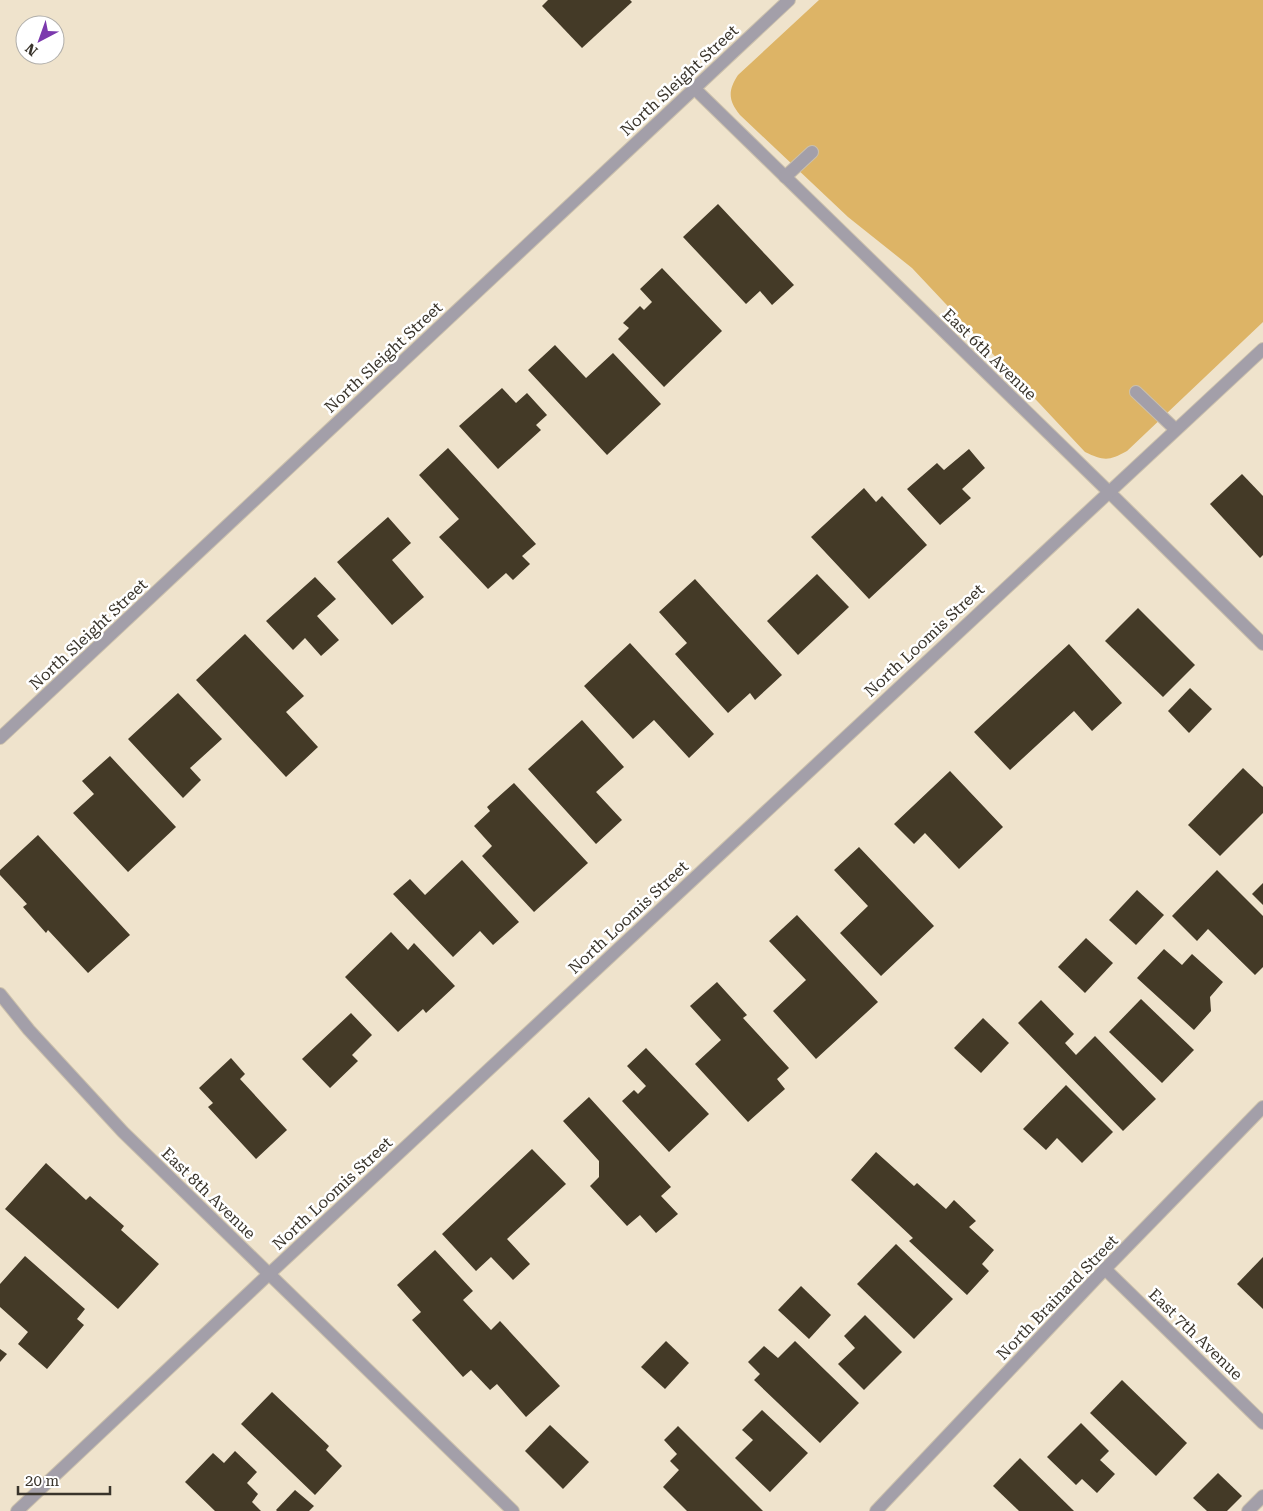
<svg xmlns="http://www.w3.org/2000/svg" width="1263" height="1511" viewBox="0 0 1263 1511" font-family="'Roboto Serif',serif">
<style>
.green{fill:#ddb466}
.building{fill:#443a27}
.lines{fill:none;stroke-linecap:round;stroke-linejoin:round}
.minor-casing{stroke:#cbc0ac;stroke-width:14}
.minor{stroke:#a39fa9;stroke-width:12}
.labels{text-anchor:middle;stroke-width:5;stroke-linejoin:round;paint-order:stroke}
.street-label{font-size:16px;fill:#39342b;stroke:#fff}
</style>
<rect width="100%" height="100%" fill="#efe3cc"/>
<path class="green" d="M819,0H1263V322L1127,451C1109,461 1104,461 1085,452L912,268L848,217L740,115C729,101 727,92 738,75Z"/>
<g class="building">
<polygon points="548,0 630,0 632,2 582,48 542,6"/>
<polygon points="718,204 794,285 772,305 760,291 746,304 683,237"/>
<polygon points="662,268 722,331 664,387 618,339 629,328 623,323 640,306 644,310 652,302 640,289"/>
<polygon points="555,345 586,378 613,353 661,404 607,455 528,370"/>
<polygon points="502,388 516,403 527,393 547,415 536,425 541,430 498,469 459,426"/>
<polygon points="448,448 536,544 522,556 530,564 513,580 506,573 488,589 439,537 459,519 419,475"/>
<polygon points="969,449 985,468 962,489 971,498 940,525 907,489 937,463 944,470"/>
<polygon points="1242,474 1263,496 1263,555 1260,558 1210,504"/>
<polygon points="864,488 876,502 882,496 927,545 869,599 811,537"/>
<polygon points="388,517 411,543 392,560 424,597 392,625 337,562"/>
<polygon points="817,574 849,607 798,655 767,621"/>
<polygon points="315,577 336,599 317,616 339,640 321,656 305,638 293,650 266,621"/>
<polygon points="695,579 782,675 755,700 750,693 728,713 675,654 687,643 659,612"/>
<polygon points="1138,608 1195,665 1163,697 1105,641"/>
<polygon points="245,634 304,696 286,712 318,747 286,777 196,680"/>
<polygon points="630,643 714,734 689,758 654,720 633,739 584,686"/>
<polygon points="1069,644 1122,703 1092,731 1074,711 1010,770 974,732"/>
<polygon points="1190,688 1212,709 1189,733 1168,711"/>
<polygon points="178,693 222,739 190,768 201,780 183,798 128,739"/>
<polygon points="582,720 624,767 596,792 622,820 596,844 528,769"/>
<polygon points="110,756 176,827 128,872 73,813 94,794 82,781"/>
<polygon points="1243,768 1263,787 1263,813 1220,856 1188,825"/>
<polygon points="950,771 1003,827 959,869 925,833 914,844 894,824"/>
<polygon points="514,783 588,863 534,912 482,856 492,846 474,826 490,811 487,807"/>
<polygon points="38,835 130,935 88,973 48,930 46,933 23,907 27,904 0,875 0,870"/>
<polygon points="859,847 934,926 881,976 840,933 868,906 834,870"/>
<polygon points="462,860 519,922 493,945 480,931 453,957 393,894 410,879 425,895"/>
<polygon points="1217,870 1263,916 1263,967 1255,975 1208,929 1197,941 1172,916"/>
<polygon points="1263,883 1263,905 1252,894"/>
<polygon points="1137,890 1164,915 1136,945 1109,920"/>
<polygon points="797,915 878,1002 816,1059 773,1011 806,980 769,941"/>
<polygon points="391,932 408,950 414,943 455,986 426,1013 423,1009 398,1032 345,977"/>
<polygon points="1086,938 1113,963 1085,993 1058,967"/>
<polygon points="1164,949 1182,965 1192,954 1223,982 1210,997 1211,1011 1194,1030 1137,978"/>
<polygon points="717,982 747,1015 743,1018 789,1068 777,1079 785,1089 748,1122 695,1064 721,1040 690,1006"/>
<polygon points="1141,999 1194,1050 1162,1083 1109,1032"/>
<polygon points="1041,1000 1074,1034 1065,1043 1076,1055 1095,1036 1156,1099 1123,1131 1018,1023"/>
<polygon points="351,1013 372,1035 352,1055 358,1061 330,1088 302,1059"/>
<polygon points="983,1018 1009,1043 981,1073 954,1048"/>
<polygon points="646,1048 709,1114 669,1152 622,1101 634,1090 638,1094 646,1086 627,1066"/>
<polygon points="231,1058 245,1074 240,1079 287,1130 256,1159 208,1107 213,1103 199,1088"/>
<polygon points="1066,1085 1113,1132 1082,1163 1057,1138 1046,1150 1023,1129"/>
<polygon points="589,1097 671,1187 661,1196 678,1214 656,1233 640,1215 627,1226 590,1186 599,1177 599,1161 563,1121"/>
<polygon points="532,1149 566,1184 507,1239 530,1264 513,1280 491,1257 476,1271 442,1234"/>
<polygon points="876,1152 914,1186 917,1183 946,1209 954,1200 976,1221 969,1227 994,1250 982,1264 989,1271 967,1295 909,1241 913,1238 851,1180"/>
<polygon points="46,1163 86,1200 90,1196 124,1226 121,1230 159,1264 118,1309 5,1209"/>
<polygon points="896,1244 953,1299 914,1339 857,1284"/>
<polygon points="435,1250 473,1291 463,1300 491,1330 500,1321 560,1386 526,1417 497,1384 490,1390 471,1370 463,1377 412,1320 421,1312 397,1285"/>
<polygon points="25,1256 85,1309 77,1319 84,1325 47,1369 18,1344 28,1332 0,1307 0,1284"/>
<polygon points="1263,1257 1263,1309 1237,1284"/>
<polygon points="801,1286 831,1315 809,1339 778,1310"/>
<polygon points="865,1315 902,1352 864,1390 838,1364 855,1348 844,1336"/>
<polygon points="666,1341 689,1363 665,1389 641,1367"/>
<polygon points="795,1341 859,1403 820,1443 754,1380 760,1374 748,1362 764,1346 778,1358"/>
<polygon points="0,1349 7,1354 0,1362"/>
<polygon points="1122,1380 1187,1443 1156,1476 1090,1413"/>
<polygon points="272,1392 329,1446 326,1450 342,1466 315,1495 241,1424"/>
<polygon points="762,1410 808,1453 770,1492 735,1458 753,1440 742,1430"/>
<polygon points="1081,1423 1109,1451 1100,1460 1115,1474 1097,1493 1082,1479 1076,1485 1047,1457"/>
<polygon points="550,1425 589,1462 563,1489 525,1451"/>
<polygon points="678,1426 763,1511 687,1511 663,1487 679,1470 670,1461 677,1454 664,1440"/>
<polygon points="235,1451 257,1472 247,1483 258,1494 252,1502 261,1511 215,1511 185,1482 213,1453 224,1463"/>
<polygon points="1020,1458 1074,1511 1019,1511 993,1486"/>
<polygon points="1218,1473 1242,1496 1227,1511 1207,1511 1193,1498"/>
<polygon points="295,1490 314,1506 309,1511 277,1511 276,1510"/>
</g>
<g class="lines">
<defs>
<g id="minor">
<polyline points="694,88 1108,491 1263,644"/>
<polyline points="785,177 812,152"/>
<polyline points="1136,392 1175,429"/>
<polyline points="0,738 789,0"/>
<polyline points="0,994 29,1030 123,1132 513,1511"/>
<polyline points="1105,1269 1263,1423"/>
<polyline points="17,1511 269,1274 1263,349"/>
<polyline points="876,1511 1105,1269 1263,1107"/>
<polyline points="1248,1511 1263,1496"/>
</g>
</defs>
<use href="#minor" class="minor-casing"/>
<use href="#minor" class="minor"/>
</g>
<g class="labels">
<g class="street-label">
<text transform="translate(679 80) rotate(-43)" y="6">North Sleight Street</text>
<text transform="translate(990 354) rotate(44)" y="6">East 6th Avenue</text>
<text transform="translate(383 357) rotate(-43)" y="6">North Sleight Street</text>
<text transform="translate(88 634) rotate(-43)" y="6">North Sleight Street</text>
<text transform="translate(924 640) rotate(-43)" y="6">North Loomis Street</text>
<text transform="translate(628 917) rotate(-43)" y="6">North Loomis Street</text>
<text transform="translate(209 1193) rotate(44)" y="6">East 8th Avenue</text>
<text transform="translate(332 1193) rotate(-43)" y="6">North Loomis Street</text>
<text transform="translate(1057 1297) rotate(-46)" y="6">North Brainard Street</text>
<text transform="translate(1196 1334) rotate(44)" y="6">East 7th Avenue</text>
</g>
</g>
<g transform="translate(40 40) rotate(221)"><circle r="24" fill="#ffffff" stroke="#b0aeaa"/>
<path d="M0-4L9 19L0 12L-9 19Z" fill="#7b39ad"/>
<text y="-8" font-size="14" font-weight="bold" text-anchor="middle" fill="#39342b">N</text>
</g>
<path d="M18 1486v8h92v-8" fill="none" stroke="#39342b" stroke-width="2.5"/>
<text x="25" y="1486" font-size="15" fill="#39342b" stroke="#ffffff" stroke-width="4" paint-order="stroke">20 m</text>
</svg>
